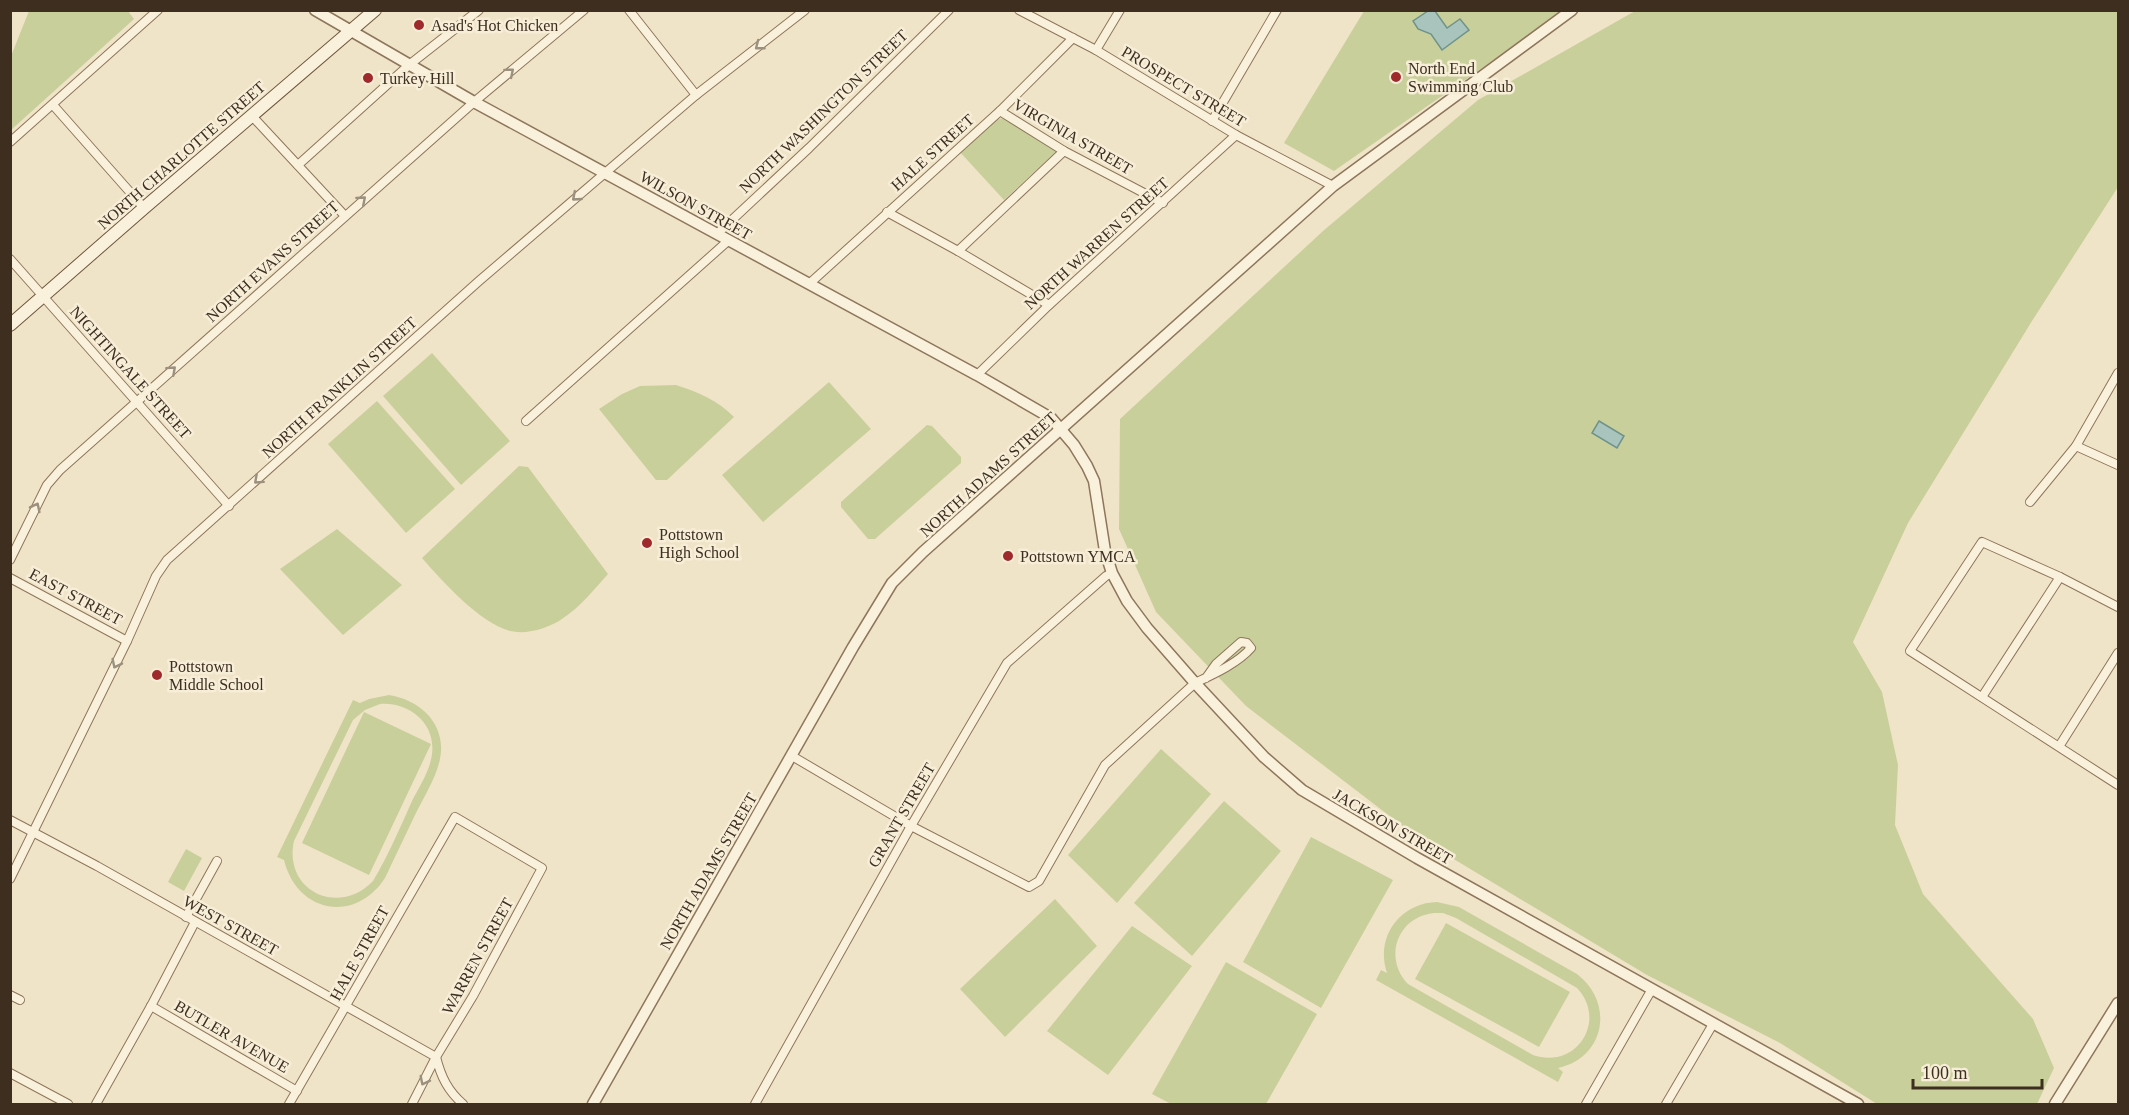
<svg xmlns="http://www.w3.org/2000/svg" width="2129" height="1115" viewBox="0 0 2129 1115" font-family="Georgia,serif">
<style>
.green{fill:#c9cf9b;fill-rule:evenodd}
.water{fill:#a9c4bc;stroke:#6f938a;stroke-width:1.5}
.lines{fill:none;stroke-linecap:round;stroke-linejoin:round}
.minor-casing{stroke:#8d765c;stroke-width:10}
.tertiary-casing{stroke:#8d765c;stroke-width:13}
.secondary-casing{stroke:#6f573f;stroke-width:14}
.minor{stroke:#faf1dc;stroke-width:8}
.tertiary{stroke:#faf1dc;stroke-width:10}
.secondary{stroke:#faf1dc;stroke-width:12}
.oneway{stroke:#9c907e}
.poi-dot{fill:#9e2a2b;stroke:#f7eed8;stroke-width:2}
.labels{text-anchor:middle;stroke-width:5;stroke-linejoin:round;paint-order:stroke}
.poi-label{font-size:16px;fill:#3d2e20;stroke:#f7eed8;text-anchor:start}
.street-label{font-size:16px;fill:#3d2e20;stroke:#f7eed8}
</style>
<rect width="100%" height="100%" fill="#f0e4c8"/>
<g class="green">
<polygon points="29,11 128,11 134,19 11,130 11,56"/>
<polygon points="1364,11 1564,11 1334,171 1284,143"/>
<polygon points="1635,11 2118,11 2118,187 2032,321 1908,523 1853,642 1882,692 1898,765 1895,825 1923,894 2033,1019 2054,1068 2037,1104 1877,1104 1780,1043 1647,975 1417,837 1246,706 1156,612 1119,529 1120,419 1323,231 1478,100"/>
<polygon points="1003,118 1057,151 1004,200 959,151 995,120"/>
<polygon points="432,353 510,441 461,485 383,396"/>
<polygon points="829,382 871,429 763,522 722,475"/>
<path d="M676,385C698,392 717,400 734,417L667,480H656L599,409L622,394L640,386Z"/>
<polygon points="377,401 455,489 406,533 328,444"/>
<polygon points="927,425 932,426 961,457 961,463 875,539 868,539 841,507 841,502"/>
<path d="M519,466L528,467L608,574C594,590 580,607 562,619C549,628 527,635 510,631C480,623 442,581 422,558Z"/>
<polygon points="337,529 402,585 343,635 280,569"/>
<path d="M389,695C421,700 447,725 440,759C436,778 424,797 415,815C405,836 395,857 385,878C355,924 297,913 284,860L277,857L353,700L360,703L369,699ZM380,704C409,702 436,723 432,754C430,771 419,787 412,801C400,828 388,856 373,881C339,917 283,891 294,841L353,720L365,710Z"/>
<polygon points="364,712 431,744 369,875 302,843"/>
<polygon points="1161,749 1211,794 1117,903 1068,855"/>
<polygon points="1224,801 1281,851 1192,956 1134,903"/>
<polygon points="1311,837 1393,880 1321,1008 1243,962"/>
<polygon points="186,849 202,858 184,891 168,882"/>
<polygon points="1055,899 1097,946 1005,1037 960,989"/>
<path d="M1437,902L1459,907L1577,974C1615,1003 1605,1058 1558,1068L1563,1072L1558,1082L1376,980L1381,970L1387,973C1375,938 1399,903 1437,902ZM1434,913H1443L1456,918L1577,988C1608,1021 1576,1070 1533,1055L1408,984C1383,958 1397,917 1434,913Z"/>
<polygon points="1446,923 1570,992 1539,1047 1415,979"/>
<polygon points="1132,926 1192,966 1108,1075 1047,1031"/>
<polygon points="1226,962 1317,1014 1266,1104 1171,1104 1152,1094"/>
</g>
<g class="water">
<polygon points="1428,11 1435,11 1447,28 1460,19 1469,30 1442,50 1431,34 1418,29 1413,21"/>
<polygon points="1599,421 1624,436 1617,448 1592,433"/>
</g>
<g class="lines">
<defs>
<g id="minor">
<polyline points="629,10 696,95"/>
<polyline points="1019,10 1096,50 1236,135 1333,186"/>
<polyline points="1096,50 1120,10"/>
<polyline points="53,105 144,208"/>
<polyline points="1000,111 1064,151 1163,203"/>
<polyline points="252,116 345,216"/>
<polyline points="1212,121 1277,10"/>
<polyline points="10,142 158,10"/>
<polyline points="298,165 409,65 479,10"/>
<polyline points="887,212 958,251 1049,305"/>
<polyline points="718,233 809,148 949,10"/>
<polyline points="958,251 1064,151"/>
<polyline points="10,259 229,506"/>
<polyline points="809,284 1000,111 1073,38"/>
<polyline points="977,375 1049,305 1236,135"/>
<polyline points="526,421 729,240"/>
<polyline points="2076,446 2118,465"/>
<polyline points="2030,502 2076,446 2118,373"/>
<polyline points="10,560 47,485 60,470 474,102 584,10"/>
<polyline points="10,578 127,641"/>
<polyline points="2118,607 2060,577 1982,542 1910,651 2118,785"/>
<polyline points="1982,697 2060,577"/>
<polyline points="2060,745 2118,653"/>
<path d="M792,756L911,826L1029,887L1039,881L1105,765L1195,683C1214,674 1238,663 1251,648L1247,643L1241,642L1216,664L1206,678"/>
<polyline points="10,820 97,866 436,1057"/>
<polyline points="10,879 127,641 156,576 167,560 479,281 696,95 805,10"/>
<polyline points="186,917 217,861"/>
<polyline points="10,995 20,1000"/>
<polyline points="151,1006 297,1091"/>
<path d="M436,1057C441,1077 448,1091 463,1104"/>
<polyline points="10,1073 68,1104"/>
<polyline points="96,1104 151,1006 195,922"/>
<polyline points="289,1104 455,817 542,868 473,996 436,1057 412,1104"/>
<polyline points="755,1104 911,826 1007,663 1106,576 1112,573"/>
<polyline points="1586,1104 1652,989"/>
<polyline points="1666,1104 1713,1024"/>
</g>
<g id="tertiary">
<polyline points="315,10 474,102 977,375 1051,418 1074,445 1087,466 1094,481 1105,551 1112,573 1127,601 1147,628 1195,683 1264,757 1302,790 1417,858 1858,1104"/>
<polyline points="593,1104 853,647 892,583 923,552 1333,186 1572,10"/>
<polyline points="2055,1104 2118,1003"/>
</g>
<polyline id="secondary" points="10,325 144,208 375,10"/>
</defs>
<use href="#minor" class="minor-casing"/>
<use href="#tertiary" class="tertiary-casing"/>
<use href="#secondary" class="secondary-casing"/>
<use href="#minor" class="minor"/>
<use href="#tertiary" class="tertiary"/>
<use href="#secondary" class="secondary"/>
</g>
<defs><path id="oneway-chevron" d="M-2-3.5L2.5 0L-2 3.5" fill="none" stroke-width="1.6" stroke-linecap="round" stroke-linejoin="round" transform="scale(1.5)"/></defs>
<g class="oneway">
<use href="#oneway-chevron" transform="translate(759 46) rotate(142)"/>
<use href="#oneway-chevron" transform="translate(510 72) rotate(-40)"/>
<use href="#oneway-chevron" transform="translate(576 197) rotate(139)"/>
<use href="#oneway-chevron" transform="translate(362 200) rotate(-41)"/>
<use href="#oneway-chevron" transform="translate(172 370) rotate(-42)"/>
<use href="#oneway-chevron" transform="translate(258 480) rotate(138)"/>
<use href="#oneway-chevron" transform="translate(36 507) rotate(-64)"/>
<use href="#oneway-chevron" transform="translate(116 664) rotate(116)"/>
<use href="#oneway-chevron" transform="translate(424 1081) rotate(117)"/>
</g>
<g class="poi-dot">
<circle cx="419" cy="25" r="6"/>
<circle cx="1396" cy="77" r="6"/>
<circle cx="368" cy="78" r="6"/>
<circle cx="647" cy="543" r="6"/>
<circle cx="1008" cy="556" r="6"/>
<circle cx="157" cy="675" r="6"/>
</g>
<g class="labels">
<g class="poi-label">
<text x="431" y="31">Asad's Hot Chicken</text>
<text x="1408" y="74">North End<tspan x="1408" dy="18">Swimming Club</tspan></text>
<text x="380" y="84">Turkey Hill</text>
<text x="659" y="540">Pottstown<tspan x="659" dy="18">High School</tspan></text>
<text x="1020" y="562">Pottstown YMCA</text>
<text x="169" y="672">Pottstown<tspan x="169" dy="18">Middle School</tspan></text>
</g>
<g class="street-label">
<text transform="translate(1184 86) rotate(31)" y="6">PROSPECT STREET</text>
<text transform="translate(823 111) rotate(-44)" y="6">NORTH WASHINGTON STREET</text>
<text transform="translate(1073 136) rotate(30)" y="6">VIRGINIA STREET</text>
<text transform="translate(932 152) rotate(-42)" y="6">HALE STREET</text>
<text transform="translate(181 155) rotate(-41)" y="6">NORTH CHARLOTTE STREET</text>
<text transform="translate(696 205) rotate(29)" y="6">WILSON STREET</text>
<text transform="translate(1096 243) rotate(-42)" y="6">NORTH WARREN STREET</text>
<text transform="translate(272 261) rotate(-42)" y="6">NORTH EVANS STREET</text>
<text transform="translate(131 372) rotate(48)" y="6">NIGHTINGALE STREET</text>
<text transform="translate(339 387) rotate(-42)" y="6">NORTH FRANKLIN STREET</text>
<text transform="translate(988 474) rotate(-42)" y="6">NORTH ADAMS STREET</text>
<text transform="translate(76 596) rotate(28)" y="6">EAST STREET</text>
<text transform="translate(901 815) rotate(-60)" y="6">GRANT STREET</text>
<text transform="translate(1393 826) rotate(30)" y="6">JACKSON STREET</text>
<text transform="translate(708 871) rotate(-60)" y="6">NORTH ADAMS STREET</text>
<text transform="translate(231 925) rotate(29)" y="6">WEST STREET</text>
<text transform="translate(359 953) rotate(-61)" y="6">HALE STREET</text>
<text transform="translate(477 956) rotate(-61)" y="6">WARREN STREET</text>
<text transform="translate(232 1036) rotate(30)" y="6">BUTLER AVENUE</text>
</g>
</g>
<rect width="2129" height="1115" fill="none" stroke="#3d2e20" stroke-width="24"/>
<path d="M1913 1079v9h129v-9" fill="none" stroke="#3d2e20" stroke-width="3"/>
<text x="1922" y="1079" font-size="18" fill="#3d2e20" stroke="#f7eed8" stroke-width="4.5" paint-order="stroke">100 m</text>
</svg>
